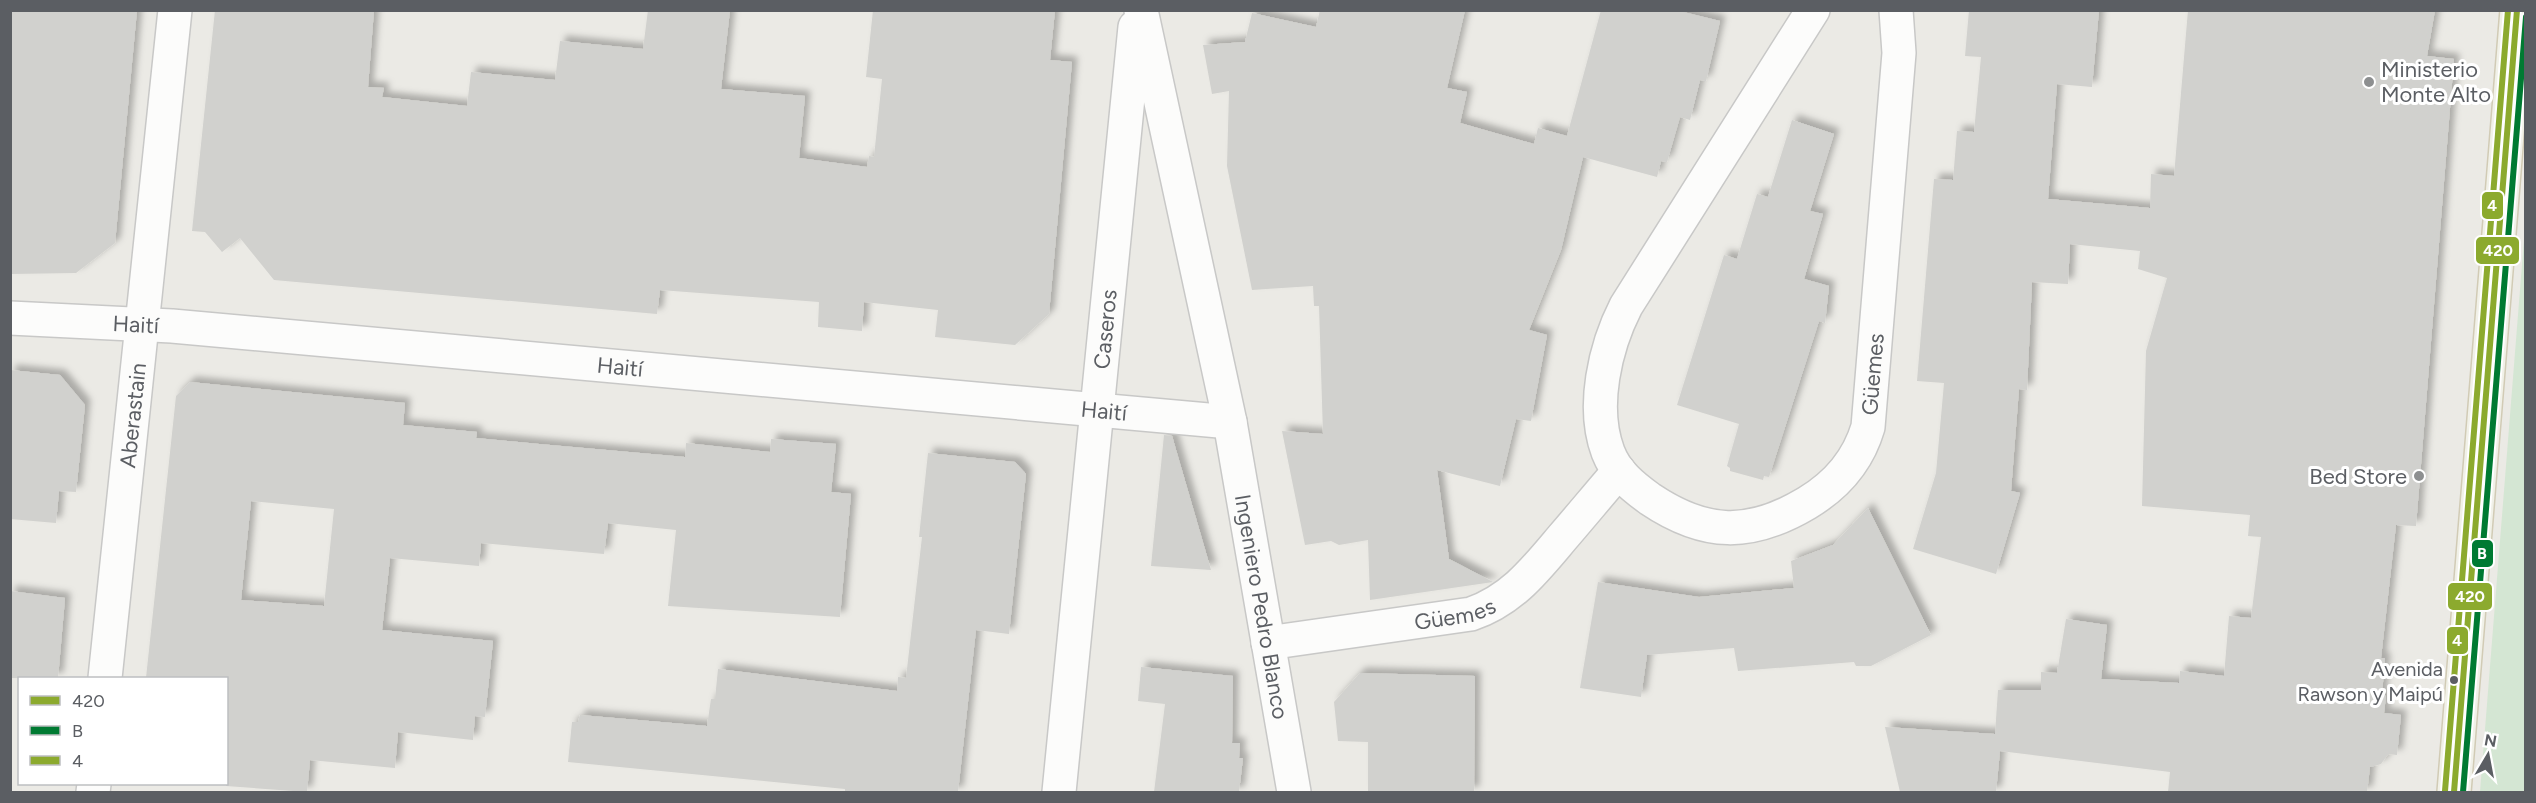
<svg xmlns="http://www.w3.org/2000/svg" width="2536" height="803" viewBox="0 0 2536 803" font-family="Figtree,sans-serif">
<style>
.green{fill:#d4e6d3}
.building{fill:#d1d1ce;fill-rule:evenodd;filter:url(#shadow)}
.lines{fill:none;stroke-linecap:round;stroke-linejoin:round}
.minor-casing{stroke:#c8c8c7;stroke-width:36}
.primary-casing{stroke:#d1cbb5;stroke-width:36}
.minor{stroke:#fcfcfb;stroke-width:33}
.primary{stroke:#f1f1e8;stroke-width:33}
.bus-1-casing{stroke:#fff;stroke-width:10}
.bus-2-casing{stroke:#fff;stroke-width:10}
.bus-3-casing{stroke:#fff;stroke-width:10}
.bus-1{stroke:#8caa2e;stroke-width:6}
.bus-2{stroke:#007a32;stroke-width:6}
.bus-3{stroke:#8caa2e;stroke-width:6}
.poi-dot{fill:#8d8f90;stroke:#fff;stroke-width:2}
.bus-dot{fill:#5b5e63;stroke:#fff;stroke-width:2}
.labels{text-anchor:middle;stroke-width:6;stroke-linejoin:round;paint-order:stroke}
.bus-label{font-size:20px;fill:#5b5e63;stroke:#fff;text-anchor:end}
.poi-label{font-size:22px;fill:#5b5e63;stroke:#fff;text-anchor:start}
.street-label{font-size:22px;fill:#5b5e63;stroke:#fff}
.line-badge{stroke:#fff;stroke-width:2}
.badge-label{font-size:16px;text-anchor:middle;font-weight:bold;fill:#fff}
</style>
<defs>
<filter id="shadow"><feDropShadow dx="5.5" dy="-5.5" stdDeviation="3" flood-color="#0004"/></filter>
</defs>
<rect width="100%" height="100%" fill="#ebeae5"/>
<polygon class="green" points="2525,227 2525,792 2480,792"/>
<g class="building">
<polygon points="10,10 137,10 115,243 76,273 10,274"/>
<polygon points="215,10 374,10 368,87 384,88 382,97 467,106 471,72 555,80 560,41 643,49 648,10 730,10 721,89 805,96 799,158 867,167 869,156 874,157 882,79 866,77 873,10 1055,10 1050,60 1072,62 1049,314 1015,345 935,337 938,310 864,302 862,331 818,327 819,302 660,290 657,314 274,280 240,238 222,252 205,232 192,231"/>
<polygon points="1320,10 1465,10 1447,88 1467,92 1460,123 1534,144 1538,128 1567,136 1601,10 1675,10 1720,21 1706,81 1700,80 1690,120 1680,117 1667,162 1661,161 1657,177 1583,157 1561,250 1529,330 1547,335 1531,421 1516,419 1500,486 1437,470 1449,559 1493,582 1370,600 1368,540 1339,545 1331,541 1305,545 1282,431 1323,434 1319,306 1314,306 1313,286 1252,290 1227,166 1229,91 1212,94 1203,45 1245,42 1252,13 1316,27"/>
<polygon points="1969,10 2099,10 2092,87 2057,84 2048,199 2150,208 2151,174 2174,176 2188,10 2435,10 2427,56 2454,59 2416,526 2396,525 2381,658 2385,658 2382,695 2386,696 2384,713 2401,715 2397,755 2388,754 2381,764 2370,767 2367,792 2168,792 2170,772 2000,751 1996,792 1900,792 1885,727 1995,734 1998,690 2041,690 2041,672 2057,673 2066,619 2107,625 2101,679 2179,683 2180,671 2224,676 2229,616 2251,618 2261,537 2248,536 2250,515 2142,506 2146,351 2167,278 2138,269 2140,251 2070,244 2068,284 2032,282 2027,390 2019,389 2011,491 2020,493 1996,574 1913,549 1936,473 1944,383 1917,381 1934,179 1953,180 1957,131 1974,132 1981,57 1965,56"/>
<polygon points="1792,120 1834,134 1810,211 1823,214 1804,279 1829,286 1825,323 1819,321 1769,477 1764,476 1763,480 1730,471 1730,468 1727,466 1739,424 1677,405 1724,255 1737,259 1757,194 1768,197"/>
<polygon points="10,370 60,375 85,405 76,492 59,491 56,523 10,519"/>
<path d="M190,382L405,403L403,425L477,432L476,438L539,444L685,457L686,443L770,452L771,439L836,444L831,492L851,494L840,617L668,606L676,530L608,523L604,554L481,543L479,566L390,558L382,630L493,641L485,717L475,716L473,740L398,732L395,768L310,760L307,792L226,786V678H146L176,396ZM251,501L334,509L324,606L241,600Z"/>
<polygon points="1164,435 1172,436 1211,570 1151,566"/>
<polygon points="928,453 1015,462 1026,474 1009,634 976,630 958,792 845,792 845,789 568,762 572,722 578,722 580,715 707,726 711,699 715,699 718,669 897,691 898,677 906,678 922,537 919,537"/>
<polygon points="1868,508 1931,635 1871,666 1856,666 1854,662 1738,671 1734,648 1647,655 1641,697 1580,688 1598,582 1699,597 1794,588 1791,561 1833,545"/>
<polygon points="10,591 65,598 58,678 10,678"/>
<polygon points="1141,667 1233,676 1232,743 1240,743 1239,758 1243,758 1239,792 1154,792 1165,704 1138,701"/>
<polygon points="1360,673 1475,676 1474,792 1368,792 1368,742 1338,741 1334,702"/>
</g>
<g class="lines">
<defs>
<g id="minor">
<path id="s1" d="M1141,10L1230,422L1294,792"/>
<path id="s2" d="M1813,10L1626,306C1605,347 1591,407 1608,452C1616,473 1632,486 1650,499C1705,536 1750,537 1807,503C1837,485 1858,461 1868,427L1899,53L1896,10"/>
<path id="s3" d="M10,318L172,326L1230,422"/>
<path id="s4" d="M1268,643L1471,614C1512,600 1535,570 1562,538C1581,516 1600,493 1619,471"/>
<path id="s5" d="M105,678L175,10"/>
<polyline points="93,792 94,784"/>
<path id="s6" d="M1059,792L1135,27"/>
</g>
<polyline id="primary" points="2454,792 2517,10"/>
</defs>
<use href="#minor" class="minor-casing"/>
<use href="#primary" class="primary-casing"/>
<use href="#minor" class="minor"/>
<use href="#primary" class="primary"/>
<defs>
<polyline id="bus-1" points="2454,792 2517,10"/>
<polyline id="bus-2" points="2463,792 2526,17"/>
<polyline id="bus-3" points="2445,791 2508,10"/>
</defs>
<use href="#bus-1" class="bus-1-casing"/>
<use href="#bus-2" class="bus-2-casing"/>
<use href="#bus-3" class="bus-3-casing"/>
<use href="#bus-1" class="bus-1"/>
<use href="#bus-2" class="bus-2"/>
<use href="#bus-3" class="bus-3"/>
</g>
<g class="poi-dot">
<circle cx="2369" cy="82" r="6"/>
<circle cx="2419" cy="476" r="6"/>
</g>
<circle class="bus-dot" cx="2454" cy="680" r="5"/>
<g class="labels">
<g class="bus-label">
<text x="2443" y="676">Avenida<tspan x="2443" dy="25">Rawson y Maipú</tspan></text>
</g>
<g class="poi-label">
<text x="2381" y="77">Ministerio<tspan x="2381" dy="25">Monte Alto</tspan></text>
<text x="2407" y="484" text-anchor="end">Bed Store</text>
</g>
<g class="street-label">
<text dy="8" stroke="none"><textPath href="#s3" startOffset="126">Haití</textPath></text>
<text dy="8" stroke="none"><textPath href="#s6" startOffset="465">Caseros</textPath></text>
<text dy="8" stroke="none"><textPath href="#s3" startOffset="612">Haití</textPath></text>
<text dy="8" stroke="none"><textPath href="#s2" startOffset="886">Güemes</textPath></text>
<text dy="8" stroke="none"><textPath href="#s3" startOffset="1098">Haití</textPath></text>
<text dy="8" stroke="none"><textPath href="#s5" startOffset="264">Aberastain</textPath></text>
<text dy="8" stroke="none"><textPath href="#s1" startOffset="609">Ingeniero Pedro Blanco</textPath></text>
<text dy="8" stroke="none"><textPath href="#s4" startOffset="189">Güemes</textPath></text>
</g>
</g>
<g class="line-badge">
<rect x="2481" y="191" width="23" height="29" rx="6" fill="#8caa2e"/>
<rect x="2475" y="236" width="45" height="29" rx="6" fill="#8caa2e"/>
<rect x="2471" y="539" width="23" height="29" rx="6" fill="#007a32"/>
<rect x="2447" y="582" width="46" height="29" rx="6" fill="#8caa2e"/>
<rect x="2446" y="626" width="23" height="29" rx="6" fill="#8caa2e"/>
</g>
<g class="badge-label">
<text x="2492" y="211">4</text>
<text x="2498" y="256">420</text>
<text x="2482" y="559">B</text>
<text x="2470" y="602">420</text>
<text x="2457" y="646">4</text>
</g>
<rect width="2536" height="803" fill="none" stroke="#5b5e63" stroke-width="24"/>
<rect x="18" y="677" width="210" height="108" fill="#ffffff" stroke="#bdbfc1" stroke-width="1.5"/>
<rect x="30" y="696" width="30" height="9" fill="#8caa2e" stroke="#bdbfc1" stroke-width="1.5"/>
<text x="72" y="707" font-size="18" fill="#5b5e63">420</text>
<rect x="30" y="726" width="30" height="9" fill="#007a32" stroke="#bdbfc1" stroke-width="1.5"/>
<text x="72" y="737" font-size="18" fill="#5b5e63">B</text>
<rect x="30" y="756" width="30" height="9" fill="#8caa2e" stroke="#bdbfc1" stroke-width="1.5"/>
<text x="72" y="767" font-size="18" fill="#5b5e63">4</text>
<g transform="translate(2488 755) rotate(10)" stroke="#ffffff" stroke-width="4.5" paint-order="stroke">
<path d="M0-4.5L10 22L0 15L-10 22Z" fill="#5b5e63"/>
<text y="-9" font-size="16" font-weight="bold" text-anchor="middle" fill="#5b5e63">N</text>
</g>
</svg>
